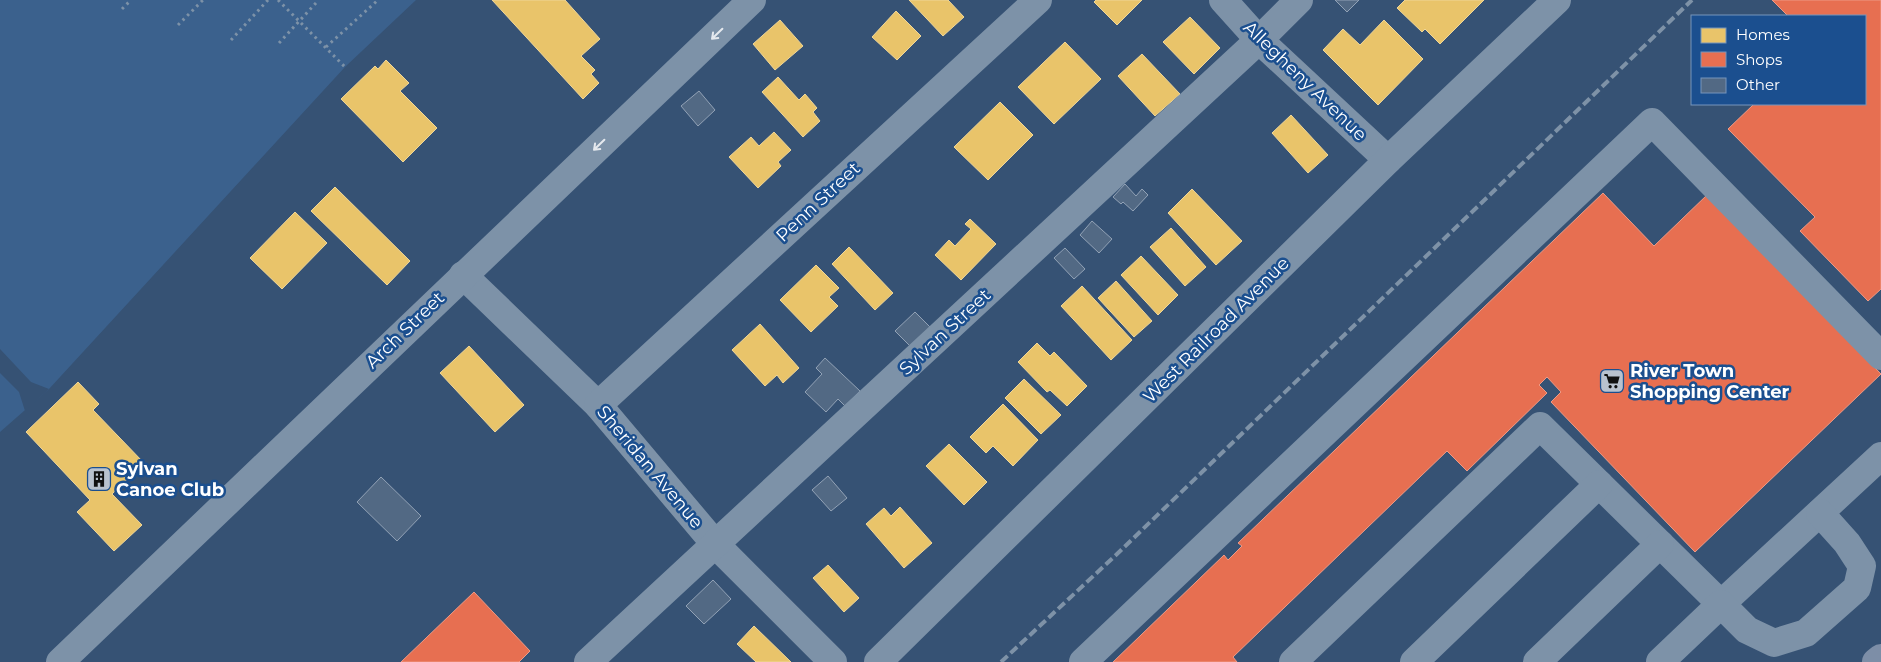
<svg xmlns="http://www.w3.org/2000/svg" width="1881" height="662" viewBox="0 0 1881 662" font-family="Montserrat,sans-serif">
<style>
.water{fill:#3b618d}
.pier{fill:#365274}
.homes{fill:#e9c46a;stroke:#f0d697}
.shops{fill:#e76f51;stroke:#ee9a85}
.building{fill:#526984;stroke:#92a2b6}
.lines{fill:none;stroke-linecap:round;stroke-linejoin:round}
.path{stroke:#7d92a8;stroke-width:3;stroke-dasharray:2.5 4;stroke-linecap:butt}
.minor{stroke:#7d92a8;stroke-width:28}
.major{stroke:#7d8ea7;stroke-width:28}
.rail{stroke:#7e92a7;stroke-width:4;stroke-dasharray:9 4;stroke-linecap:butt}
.oneway{stroke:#e5e9ee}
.labels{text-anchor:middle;stroke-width:5;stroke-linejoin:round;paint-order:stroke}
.street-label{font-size:18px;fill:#fff;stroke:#1b4f8f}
.poi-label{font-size:18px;font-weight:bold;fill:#fff;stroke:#1b4f8f;text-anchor:start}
</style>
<rect width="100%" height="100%" fill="#365274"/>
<polygon class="water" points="0,0 416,0 345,67 49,389 0,432"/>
<polygon class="pier" points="0,349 31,382 49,389 25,411 19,392 0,373"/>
<g class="homes">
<polygon points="492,0 565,0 600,39 581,56 595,70 591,74 599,83 583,99"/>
<polygon points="909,0 948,0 964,17 943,36"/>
<polygon points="1096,0 1142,0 1117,25 1094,2"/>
<polygon points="1405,0 1484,0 1440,44 1425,29 1422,32 1397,8"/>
<polygon points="896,11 921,36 897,60 872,37"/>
<polygon points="1190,17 1220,48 1194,74 1163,42"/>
<polygon points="780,20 803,46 775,70 753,44"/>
<polygon points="1384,20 1423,59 1378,105 1323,50 1343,29 1360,45"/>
<polygon points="1065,42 1101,79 1054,124 1018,87"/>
<polygon points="1142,54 1180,94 1155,116 1118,76"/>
<polygon points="386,60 409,83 400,91 437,128 403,162 341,99 375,66 378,69"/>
<polygon points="778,77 799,100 805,94 817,108 813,112 820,121 803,137 762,92"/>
<polygon points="1000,102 1033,135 988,180 954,147"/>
<polygon points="1291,115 1328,155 1308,173 1272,133"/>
<polygon points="774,132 791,150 778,162 781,166 758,188 729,157 751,137 759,146"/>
<polygon points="335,187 410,261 387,285 311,211"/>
<polygon points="1192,189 1242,241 1216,265 1168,213"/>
<polygon points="295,212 327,243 282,289 250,258"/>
<polygon points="970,219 996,244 961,280 935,255 949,240 955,246 971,229 965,224"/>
<polygon points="1171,228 1206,267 1185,286 1150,247"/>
<polygon points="849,247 893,293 875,310 832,264"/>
<polygon points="1141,256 1178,295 1158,315 1121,275"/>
<polygon points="816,265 839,288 829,297 838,306 811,332 780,300"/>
<polygon points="1116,281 1152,321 1134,337 1098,298"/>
<polygon points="1082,286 1132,340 1111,360 1061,306"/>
<polygon points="760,324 799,368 783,383 777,375 765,386 732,350"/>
<polygon points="1037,343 1050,356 1054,352 1087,386 1067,406 1050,390 1047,392 1018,362"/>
<polygon points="469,346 524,405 495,432 440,373"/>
<polygon points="1024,379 1061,415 1041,434 1005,398"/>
<polygon points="78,382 99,404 93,410 144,463 112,494 142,525 114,551 77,512 90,500 26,432"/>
<polygon points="1003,404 1038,440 1013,466 993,446 986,453 970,437"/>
<polygon points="949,444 987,482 964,505 926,466"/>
<polygon points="900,507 932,543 904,568 866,524 884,508 891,516"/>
<polygon points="828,565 859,598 844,612 813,578"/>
<polygon points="754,626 791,662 756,662 737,644"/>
</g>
<g class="shops">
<polygon points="1772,0 1881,0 1881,289 1868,301 1800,231 1815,217 1728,129 1754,104 1865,104 1865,16 1788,16"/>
<polygon points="1603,193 1654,246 1708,194 1881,374 1695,552 1551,402 1561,392 1547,377 1539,385 1547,393 1467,471 1447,451 1233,657 1237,662 1113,662 1224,555 1228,560 1242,546 1238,543"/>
<polygon points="474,592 530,651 519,662 401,662"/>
</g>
<g class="building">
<polygon points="1335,0 1359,0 1347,12"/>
<polygon points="699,91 715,110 698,126 681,106"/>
<polygon points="1125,184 1136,196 1142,189 1148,195 1133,211 1123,202 1121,204 1113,197"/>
<polygon points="1092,221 1112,239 1099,253 1080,235"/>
<polygon points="1065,248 1085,269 1074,279 1054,258"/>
<polygon points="915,312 931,328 911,347 895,331"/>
<polygon points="825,358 860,391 845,406 838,399 826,412 805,392 822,374 816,368"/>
<polygon points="828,476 847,498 831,511 812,490"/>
<polygon points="381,477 421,516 397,541 357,502"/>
<polygon points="713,580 731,599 704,624 686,606"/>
</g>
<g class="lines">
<g class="path">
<polyline points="278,0 345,67"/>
<polyline points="122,9 131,0"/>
<polyline points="178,25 203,0"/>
<polyline points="231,40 268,0"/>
<polyline points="279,43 316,3"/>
<polyline points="326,47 378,0"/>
</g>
<g class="minor">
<polyline points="1223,0 1259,40 1388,160"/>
<polyline points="463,275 598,405 716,545 833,662"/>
<polyline points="598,405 1038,0"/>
<polyline points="60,662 752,0"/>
<polyline points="588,662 1259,40 1299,0"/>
<polyline points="878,662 1388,160 1557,0"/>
<polyline points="1083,662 1652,122 1881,356"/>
<polyline points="1293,662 1540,426 1721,604 1881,456"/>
<polyline points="1414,662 1599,484"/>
<polyline points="1537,662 1660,544"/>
<polyline points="1660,662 1721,604 1747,630 1774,643 1806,633 1857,588 1862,566 1847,543 1820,513"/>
</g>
<polyline class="major" points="1876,662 1881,658"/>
<polyline class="rail" points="1001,662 1117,554 1692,0"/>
</g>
<defs><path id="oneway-shaft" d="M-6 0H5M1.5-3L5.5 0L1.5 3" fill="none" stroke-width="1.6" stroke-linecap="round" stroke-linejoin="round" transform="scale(1.25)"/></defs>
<g class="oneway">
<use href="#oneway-shaft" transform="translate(717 34) rotate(136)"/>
<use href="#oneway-shaft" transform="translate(599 145) rotate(136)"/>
</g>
<defs>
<symbol id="supermarket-square" viewBox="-11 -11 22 22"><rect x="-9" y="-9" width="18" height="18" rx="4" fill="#b9c2ce" stroke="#1b4f8f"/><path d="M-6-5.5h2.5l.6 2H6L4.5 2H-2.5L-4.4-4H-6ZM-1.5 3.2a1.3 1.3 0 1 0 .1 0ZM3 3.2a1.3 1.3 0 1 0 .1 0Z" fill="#111"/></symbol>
<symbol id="building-square" viewBox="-11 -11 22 22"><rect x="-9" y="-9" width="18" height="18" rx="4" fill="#b9c2ce" stroke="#1b4f8f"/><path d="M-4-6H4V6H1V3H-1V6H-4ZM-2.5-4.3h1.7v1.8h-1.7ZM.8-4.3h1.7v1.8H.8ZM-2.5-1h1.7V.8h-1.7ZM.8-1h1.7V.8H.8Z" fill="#111"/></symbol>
</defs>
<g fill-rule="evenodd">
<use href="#supermarket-square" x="1598" y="367" width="28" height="28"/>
<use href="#building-square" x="85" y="465" width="28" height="28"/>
</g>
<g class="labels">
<g class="street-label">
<text transform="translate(1305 81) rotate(44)" y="6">Allegheny Avenue</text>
<text transform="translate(818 202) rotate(-43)" y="6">Penn Street</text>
<text transform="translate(405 330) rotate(-44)" y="6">Arch Street</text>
<text transform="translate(1216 330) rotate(-45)" y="6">West Railroad Avenue</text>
<text transform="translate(945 332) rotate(-43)" y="6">Sylvan Street</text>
<text transform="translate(650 467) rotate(50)" y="6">Sheridan Avenue</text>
</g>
<g class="poi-label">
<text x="1630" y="377">River Town<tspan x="1630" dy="21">Shopping Center</tspan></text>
<text x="116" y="475">Sylvan<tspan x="116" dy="21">Canoe Club</tspan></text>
</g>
</g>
<rect x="1691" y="15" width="175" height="90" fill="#1b4f8f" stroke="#7695bc"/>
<rect x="1701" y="28" width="25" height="15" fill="#e9c46a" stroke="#7695bc"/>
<text x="1736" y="40" font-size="15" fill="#ffffff">Homes</text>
<rect x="1701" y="52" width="25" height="15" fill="#e76f51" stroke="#7695bc"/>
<text x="1736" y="65" font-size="15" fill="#ffffff">Shops</text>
<rect x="1701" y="78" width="25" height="15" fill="#526984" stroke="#7695bc"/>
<text x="1736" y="90" font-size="15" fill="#ffffff">Other</text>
</svg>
